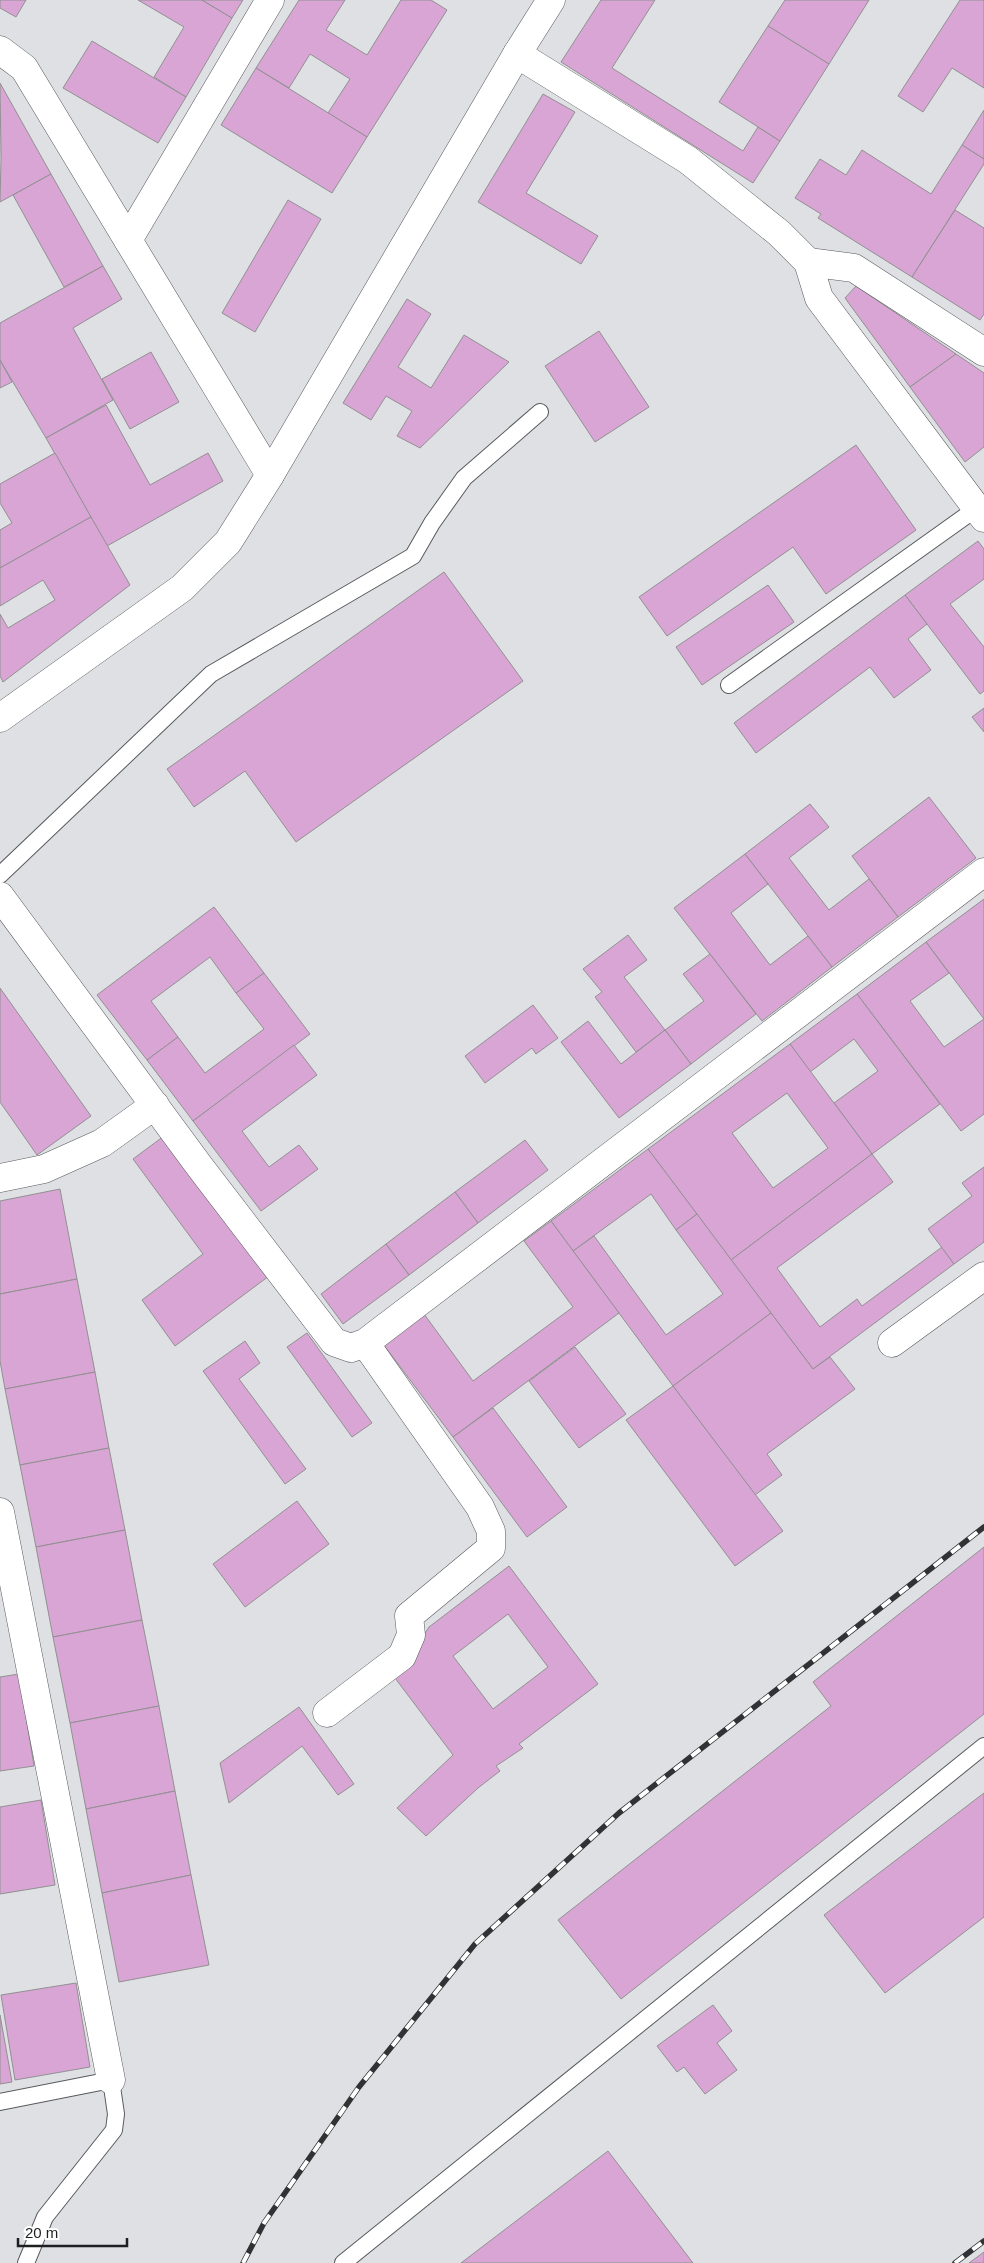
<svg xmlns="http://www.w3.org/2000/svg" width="984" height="2263" viewBox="0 0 984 2263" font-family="Arial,sans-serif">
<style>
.building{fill:#d8a5d5;stroke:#929092;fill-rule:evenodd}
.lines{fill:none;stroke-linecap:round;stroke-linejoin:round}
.lane-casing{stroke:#585a5d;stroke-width:18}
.street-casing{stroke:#585a5d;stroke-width:29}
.lane{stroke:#fff;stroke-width:16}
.street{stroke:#fff;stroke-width:28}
.rail-casing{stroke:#313234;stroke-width:5.5}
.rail{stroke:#fff;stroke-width:4;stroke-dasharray:11;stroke-linecap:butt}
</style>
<rect width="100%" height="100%" fill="#dee0e3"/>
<g class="building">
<polygon points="0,0 26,0 16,17 0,8"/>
<polygon points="138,0 202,0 232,18 186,97 154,77 184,27"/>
<polygon points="202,0 243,0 232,18"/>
<polygon points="299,0 345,0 326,30 367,55 401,0 431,0 447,10 367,137 328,113 350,79 310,54 289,88 256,68"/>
<polygon points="601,0 655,0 612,68 743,151 758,127 780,141 753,183 561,62"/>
<polygon points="785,0 869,0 829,64 768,26"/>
<polygon points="960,0 984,0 984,88 952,68 923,112 898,96"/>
<polygon points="768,26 829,64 780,141 719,102"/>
<polygon points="92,41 186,97 158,143 63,88"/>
<polygon points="256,68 367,137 332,193 221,125"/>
<polygon points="0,83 51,174 0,202 1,159"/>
<polygon points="543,94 575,112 526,193 598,236 581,264 478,202"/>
<polygon points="984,110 984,159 962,145"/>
<polygon points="962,145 984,159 984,164 912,277 818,218 821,214 795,198 820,159 846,175 862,150 931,194"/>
<polygon points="51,174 103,266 64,287 13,195"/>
<polygon points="288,200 321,219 255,332 222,313"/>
<polygon points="955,210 984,228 984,314 980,320 912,277"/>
<polygon points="103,266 122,299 73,328 113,400 46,438 0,360 0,323"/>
<polygon points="856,286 956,354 910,387 845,298"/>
<polygon points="407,299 431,314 398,367 431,388 464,335 509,362 420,448 397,436 412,411 386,396 371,420 343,403"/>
<polygon points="599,331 649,407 595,442 545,366"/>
<polygon points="151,352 179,402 130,429 102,379"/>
<polygon points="956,354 984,373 984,447 965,462 910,387"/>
<polygon points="0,360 12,382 0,388"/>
<polygon points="106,405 150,485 208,453 223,481 107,546 46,438"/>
<polygon points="856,445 916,530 826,594 793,547 667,636 639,597"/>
<polygon points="55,453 91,517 0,568 0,530 12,523 0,503 0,484"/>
<polygon points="91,517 130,585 3,682 0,676 0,614 8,628 55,600 43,580 0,606 0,568"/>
<polygon points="978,541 984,549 984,579 950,604 984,647 984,691 980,694 905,595"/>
<polygon points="444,572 523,681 296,842 245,771 194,807 167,769"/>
<polygon points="768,585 794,622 702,685 676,647"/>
<polygon points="905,595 927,624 908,639 931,670 894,698 870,667 756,753 734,723"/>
<polygon points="984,708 984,732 972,717"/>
<polygon points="929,797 976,858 898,917 852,856"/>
<polygon points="810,804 829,827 789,858 829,910 869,879 898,917 832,967 745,854"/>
<polygon points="745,854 768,884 731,913 770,965 808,936 832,967 762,1021 674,908"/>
<polygon points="984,899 984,1019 926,942"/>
<polygon points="214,907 264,973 236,993 210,957 151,1001 178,1037 147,1060 97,995"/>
<polygon points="628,935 647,960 624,977 665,1030 636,1052 595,997 602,992 583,969"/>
<polygon points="926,942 949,973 910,1001 944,1047 984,1019 984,1114 961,1131 857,994"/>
<polygon points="710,954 756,1014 691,1064 665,1030 704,1001 683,974"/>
<polygon points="264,973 310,1034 193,1121 147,1060 178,1037 205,1073 264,1029 236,993"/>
<polygon points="0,988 91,1116 37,1155 0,1102"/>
<polygon points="857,994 940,1104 872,1154 834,1103 878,1071 854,1039 810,1072 790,1044"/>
<polygon points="533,1005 558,1038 536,1054 532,1048 485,1083 465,1056"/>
<polygon points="588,1021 621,1064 665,1030 691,1064 619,1118 561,1042"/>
<path d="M790,1044L872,1154L731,1260L648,1149ZM787,1093L828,1148L773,1188L732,1133Z"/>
<polygon points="294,1045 317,1075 242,1131 269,1167 299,1145 318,1169 261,1211 193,1121"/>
<polygon points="164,1136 269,1276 175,1346 142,1300 203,1254 133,1159"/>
<polygon points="525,1140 548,1170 478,1223 455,1192"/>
<polygon points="648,1149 697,1214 676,1230 651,1194 573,1251 551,1221"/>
<polygon points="872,1154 893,1182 777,1268 820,1327 857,1299 862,1306 942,1247 954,1264 813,1369 731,1260"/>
<polygon points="984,1167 984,1242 954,1264 928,1229 972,1196 962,1183"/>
<polygon points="60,1189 77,1279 0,1294 0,1201"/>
<polygon points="455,1192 478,1223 409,1275 386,1244"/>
<polygon points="697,1214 771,1313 673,1386 573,1251 594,1236 666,1335 723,1294 676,1230"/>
<polygon points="551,1221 619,1313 453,1437 383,1344 424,1314 473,1381 573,1307 524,1241"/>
<polygon points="386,1244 409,1275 343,1324 321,1294"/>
<polygon points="77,1279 95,1372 5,1389 0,1361 0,1294"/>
<polygon points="771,1313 813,1369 830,1357 855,1389 767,1454 782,1475 755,1495 673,1386"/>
<polygon points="307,1333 372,1423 352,1437 287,1347"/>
<polygon points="245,1341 260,1363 239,1379 306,1469 285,1484 203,1371"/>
<polygon points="575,1347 626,1414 579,1448 529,1381"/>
<polygon points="95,1372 109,1448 20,1465 5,1389"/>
<polygon points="673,1386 783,1531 735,1566 626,1420"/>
<polygon points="493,1408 567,1507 527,1537 453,1437"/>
<polygon points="109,1448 125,1530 36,1547 20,1465"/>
<polygon points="297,1501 329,1544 245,1607 213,1564"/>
<polygon points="125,1530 142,1620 53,1637 36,1547"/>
<polygon points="984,1547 984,1714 621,1999 558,1920 831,1706 813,1682"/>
<path d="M509,1566L598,1684L519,1744L523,1748L496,1766L500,1771L478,1788L426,1836L397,1808L453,1755L395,1678L429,1627ZM508,1614L548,1667L493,1709L453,1656Z"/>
<polygon points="142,1620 159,1706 70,1723 53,1637"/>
<polygon points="19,1674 34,1766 0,1771 0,1677"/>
<polygon points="159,1706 175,1791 86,1809 70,1723"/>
<polygon points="299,1707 354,1784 338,1795 302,1746 229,1803 220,1763"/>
<polygon points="175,1791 191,1875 102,1893 86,1809"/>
<polygon points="984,1793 984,1917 885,1993 824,1915"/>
<polygon points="41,1800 55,1885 0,1894 0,1807"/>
<polygon points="191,1875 209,1965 119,1982 102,1893"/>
<polygon points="76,1983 90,2067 15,2080 1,1995"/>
<polygon points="713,2005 732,2031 717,2043 737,2070 705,2094 684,2067 677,2072 657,2046"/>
<polygon points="0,2015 12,2082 0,2084"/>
<polygon points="608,2151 693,2263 461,2263"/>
<polygon points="984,2252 984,2263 969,2263"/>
</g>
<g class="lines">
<defs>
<g id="lane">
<polyline points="729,685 977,508"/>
<polyline points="0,875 211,674 413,556 432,523 464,478 540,412"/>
<polyline points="0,2102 111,2080 116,2114 114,2130 45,2217 26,2263"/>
<polyline points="343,2263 984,1746"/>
</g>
<g id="street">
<polyline points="0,50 24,68 270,475"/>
<polyline points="517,54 688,160 779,233 808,262 819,298 984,518"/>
<polyline points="128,240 270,0"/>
<polyline points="808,262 854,268 984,352"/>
<polyline points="0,718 182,588 228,542 270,475 517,54 551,0"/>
<polyline points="0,896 200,1167 334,1342 351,1348 365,1343 984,872"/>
<polyline points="0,1178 44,1169 102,1143 155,1105"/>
<polyline points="892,1343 984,1276"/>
<polyline points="0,1512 111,2080"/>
<polyline points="327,1713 402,1656 411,1635 409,1616 491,1548 491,1531 480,1507 365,1343"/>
</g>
</defs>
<use href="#lane" class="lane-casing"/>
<use href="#street" class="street-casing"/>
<use href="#lane" class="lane"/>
<use href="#street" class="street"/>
<defs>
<g id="rail">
<polyline points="243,2263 264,2223 359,2087 475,1944 619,1813 984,1527"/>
<polyline points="955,2263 984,2241"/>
</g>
</defs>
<use href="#rail" class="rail-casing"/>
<use href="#rail" class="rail"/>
</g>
<path d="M18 2238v8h109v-8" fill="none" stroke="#1e1f20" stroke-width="2.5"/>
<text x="25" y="2238" font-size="15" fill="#1e1f20" stroke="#ffffff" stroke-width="4" paint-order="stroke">20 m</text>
</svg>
